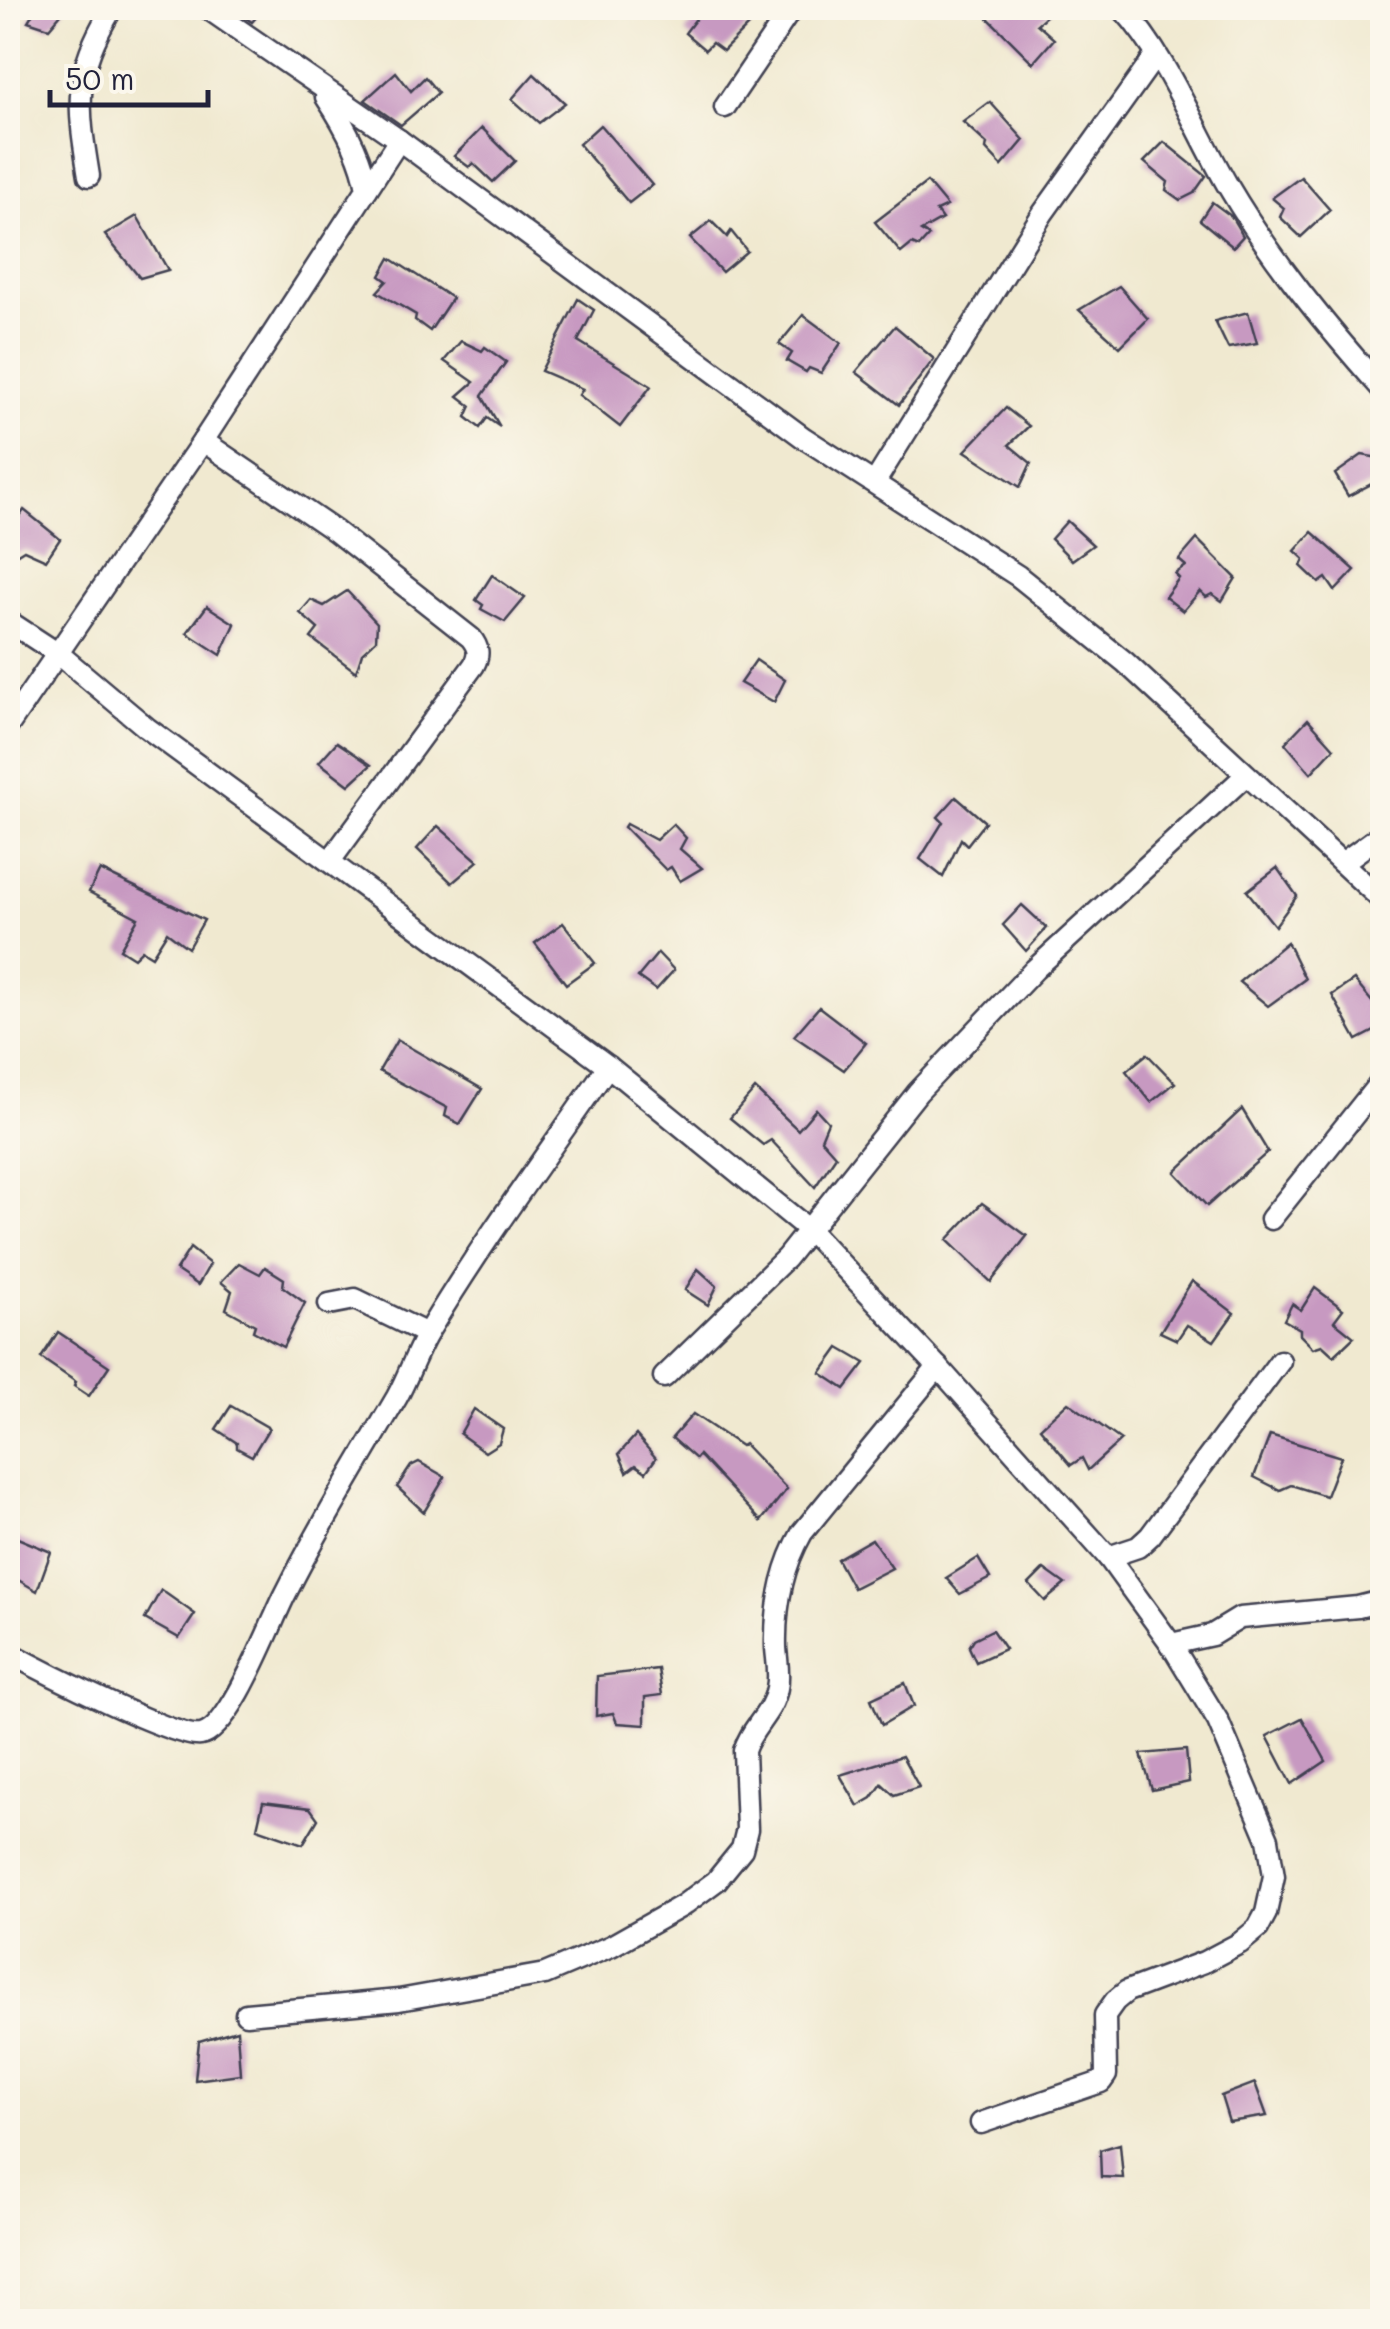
<svg xmlns="http://www.w3.org/2000/svg" width="1390" height="2329" viewBox="0 0 1390 2329" font-family="Mali,sans-serif">
<style>
.building{fill:#c799c1}
.lines{fill:none;stroke-linecap:round;stroke-linejoin:round}
.minor-casing{stroke:#414051;stroke-width:25}
.minor{stroke:#fff;stroke-width:20}
</style>
<rect width="100%" height="100%" fill="#fbf7ec"/>
<filter id="ink" filterUnits="userSpaceOnUse"><feTurbulence type="fractalNoise" baseFrequency=".01" numOctaves="2"/><feDisplacementMap in="SourceGraphic" scale="20" xChannelSelector="R" yChannelSelector="G"/><feConvolveMatrix kernelMatrix="1 2 1 2 8 2 1 2 1" color-interpolation-filters="sRGB"/></filter>
<filter id="wash" filterUnits="userSpaceOnUse"><feTurbulence type="fractalNoise" baseFrequency=".0048" numOctaves="4" result="noise"/><feDisplacementMap in="SourceGraphic" scale="40" xChannelSelector="R" yChannelSelector="G"/><feGaussianBlur stdDeviation="2.25" result="paint"/><feColorMatrix in="noise" values="0 0 0 0 0 0 0 0 0 0 0 0 0 0 0 0 0 1.4 0 .05"/><feComposite in="paint" operator="in"/></filter>
<g filter="url(#wash)">
<rect width="100%" height="100%" fill="#f0e9d0"/>
<g id="blocks">
<g class="building">
<polygon points="36,8 66,8 49,28 28,21"/>
<polygon points="231,8 264,8 252,22"/>
<polygon points="704,8 746,8 757,17 723,51 712,43 705,50 685,33"/>
<polygon points="998,8 1055,8 1037,24 1054,39 1033,63 988,18"/>
<polygon points="396,72 411,91 425,77 438,93 401,125 365,100"/>
<polygon points="534,74 565,103 539,123 512,99"/>
<polygon points="990,102 1024,140 1002,166 986,149 987,144 963,122"/>
<polygon points="600,125 652,185 629,203 579,144"/>
<polygon points="482,128 515,161 493,182 473,163 469,167 454,156"/>
<polygon points="1164,142 1206,176 1194,193 1180,200 1166,190 1168,182 1144,162"/>
<polygon points="1301,177 1330,210 1301,237 1280,217 1284,208 1272,198"/>
<polygon points="927,182 947,206 936,211 942,219 921,231 929,236 919,247 912,244 901,253 875,222"/>
<polygon points="1212,202 1231,216 1243,236 1233,247 1200,220"/>
<polygon points="137,216 168,270 140,278 105,235"/>
<polygon points="711,221 727,237 731,231 747,251 722,272 690,238"/>
<polygon points="390,258 452,298 430,331 415,320 416,315 377,292 387,281 380,276"/>
<polygon points="1119,286 1148,319 1120,347 1079,310"/>
<polygon points="578,299 594,310 578,341 651,386 620,427 579,395 583,389 541,371"/>
<polygon points="1248,312 1257,343 1228,348 1215,321"/>
<polygon points="803,315 841,343 821,373 809,368 806,372 787,361 792,353 779,344"/>
<polygon points="895,326 934,359 899,405 856,372"/>
<polygon points="461,341 482,351 485,347 506,362 482,396 500,427 487,418 480,428 466,417 471,406 458,396 474,382 444,361"/>
<polygon points="1006,408 1029,426 1009,445 1031,463 1020,487 965,451"/>
<polygon points="1362,455 1379,458 1381,479 1348,496 1335,474"/>
<polygon points="24,510 60,539 46,560 24,550 8,560 8,534"/>
<polygon points="1067,521 1093,545 1072,560 1051,539"/>
<polygon points="1312,532 1355,570 1335,591 1326,578 1319,583 1301,566 1304,559 1295,551"/>
<polygon points="1197,539 1236,578 1222,601 1212,594 1206,597 1200,591 1183,611 1165,597 1179,578 1175,574 1186,566 1179,560"/>
<polygon points="492,575 525,598 505,622 481,609 483,605 476,600"/>
<polygon points="347,591 377,623 376,640 362,653 356,672 311,638 318,629 300,613 311,600 324,606"/>
<polygon points="207,606 235,624 221,655 187,633"/>
<polygon points="756,660 785,680 774,702 740,683"/>
<polygon points="1308,719 1334,748 1311,773 1285,743"/>
<polygon points="337,742 371,765 349,785 319,762"/>
<polygon points="956,797 985,822 967,845 961,839 943,877 920,859 943,822 938,817"/>
<polygon points="626,824 656,840 673,824 686,838 680,849 702,868 680,881 671,867 666,870 624,827"/>
<polygon points="438,826 478,861 452,883 417,849"/>
<polygon points="1277,868 1297,896 1275,926 1247,891"/>
<polygon points="100,870 204,920 188,948 167,932 152,956 142,950 134,958 120,949 138,918 89,892"/>
<polygon points="1022,905 1047,928 1026,951 1003,925"/>
<polygon points="563,923 595,963 566,984 535,943"/>
<polygon points="1287,942 1305,979 1268,1006 1239,982"/>
<polygon points="658,953 674,970 656,990 638,977"/>
<polygon points="1354,980 1382,1014 1382,1027 1357,1040 1332,995"/>
<polygon points="819,1007 866,1043 844,1070 794,1036"/>
<polygon points="397,1040 482,1089 460,1124 445,1116 447,1108 379,1071"/>
<polygon points="1147,1054 1175,1083 1151,1102 1126,1071"/>
<polygon points="755,1089 798,1130 816,1109 828,1122 821,1139 836,1156 815,1187 771,1140 763,1145 730,1118"/>
<polygon points="1242,1109 1268,1152 1207,1206 1175,1172"/>
<polygon points="982,1203 1027,1236 991,1282 947,1240"/>
<polygon points="190,1248 210,1264 198,1285 176,1270"/>
<polygon points="239,1263 260,1274 265,1267 284,1279 283,1287 305,1303 283,1347 253,1331 255,1325 226,1309 232,1291 221,1282"/>
<polygon points="698,1269 717,1286 708,1305 685,1290"/>
<polygon points="1192,1281 1234,1313 1214,1341 1187,1325 1177,1340 1160,1332"/>
<polygon points="1315,1288 1343,1309 1334,1321 1354,1337 1334,1356 1322,1345 1313,1348 1300,1335 1300,1329 1284,1320 1292,1304 1301,1310"/>
<polygon points="58,1332 109,1366 89,1396 74,1386 76,1382 41,1358"/>
<polygon points="839,1348 865,1363 845,1389 821,1373"/>
<polygon points="1068,1402 1121,1440 1088,1470 1082,1458 1071,1465 1040,1428"/>
<polygon points="231,1406 269,1428 252,1456 237,1448 237,1443 216,1429"/>
<polygon points="474,1409 503,1429 499,1443 485,1452 460,1434"/>
<polygon points="693,1414 741,1446 744,1444 787,1489 761,1521 699,1455 696,1459 672,1438"/>
<polygon points="636,1435 656,1458 646,1472 636,1465 627,1472 619,1454"/>
<polygon points="1270,1435 1341,1457 1326,1496 1291,1485 1280,1490 1254,1477"/>
<polygon points="419,1462 445,1477 424,1512 397,1487 411,1466"/>
<polygon points="8,1534 51,1552 37,1591 8,1574"/>
<polygon points="872,1539 892,1568 853,1588 837,1559"/>
<polygon points="978,1558 990,1578 960,1594 946,1578"/>
<polygon points="1044,1569 1065,1584 1045,1601 1029,1584"/>
<polygon points="161,1590 195,1614 179,1638 145,1619"/>
<polygon points="992,1630 1005,1649 976,1662 969,1647 974,1639"/>
<polygon points="658,1669 662,1695 645,1697 645,1725 617,1723 613,1713 596,1716 597,1676"/>
<polygon points="905,1683 914,1706 882,1725 871,1699"/>
<polygon points="1302,1718 1326,1761 1292,1784 1267,1736"/>
<polygon points="1186,1750 1189,1782 1152,1790 1141,1754"/>
<polygon points="902,1756 919,1787 894,1795 882,1784 872,1798 858,1806 840,1775"/>
<polygon points="263,1802 310,1808 318,1819 303,1844 257,1828"/>
<polygon points="237,2030 240,2074 195,2080 199,2041"/>
<polygon points="1255,2083 1267,2116 1229,2122 1221,2096"/>
<polygon points="1120,2144 1123,2178 1101,2177 1100,2150"/>
</g>
</g>
</g>
<g filter="url(#ink)">
<use href="#blocks" fill-opacity="0" stroke="#414051" stroke-width="2.5"/>
<g class="lines">
<defs>
<g id="minor">
<polyline points="207,8 399,140 804,438 1018,576 1125,662 1382,900"/>
<path d="M1122,8C1169,60 1193,126 1228,186C1271,259 1326,326 1382,389"/>
<path d="M326,97C344,124 362,156 367,189"/>
<polyline points="725,107 792,8"/>
<path d="M89,176C77,103 73,74 112,8"/>
<path d="M203,441L335,531L471,638C478,647 480,654 474,665L330,861"/>
<polyline points="875,482 1043,213 1156,55"/>
<polyline points="8,621 60,655 147,728 608,1066 809,1230 938,1367 1108,1557 1171,1644 1218,1721 1268,1839 1274,1876 1266,1913 1258,1928 1240,1943 1204,1962 1127,1991 1115,2001 1105,2015 1106,2075 1101,2082 981,2123"/>
<polyline points="8,726 203,441 399,140"/>
<polyline points="1342,863 1382,834"/>
<polyline points="1271,1219 1382,1080"/>
<polyline points="329,1304 355,1299 427,1334"/>
<polyline points="664,1377 786,1258 918,1092 1035,969 1245,776"/>
<polyline points="1108,1557 1138,1547 1150,1536 1280,1361"/>
<polyline points="1171,1644 1212,1635 1240,1618 1358,1607 1382,1601"/>
<path d="M8,1652C37,1668 176,1740 201,1735C231,1730 271,1622 285,1595C319,1527 359,1462 397,1397C409,1375 417,1350 430,1329C485,1238 548,1153 608,1066"/>
<path d="M246,2014L399,2000L545,1974L611,1946L682,1906L716,1881L742,1849L747,1829L744,1751C751,1727 773,1713 777,1688C780,1675 777,1662 776,1648C775,1608 782,1568 802,1533L938,1367"/>
</g>
</defs>
<use href="#minor" class="minor-casing"/>
<use href="#minor" class="minor"/>
</g>
</g>
<rect width="1390" height="2329" fill="none" stroke="#fbf7ec" stroke-width="40"/>
<path d="M50 90v15h158v-15" fill="none" stroke="#22223b" stroke-width="5"/>
<text x="65" y="90" font-size="30" fill="#22223b" stroke="#fbf7ec" stroke-width="8" paint-order="stroke">50 m</text>
</svg>
